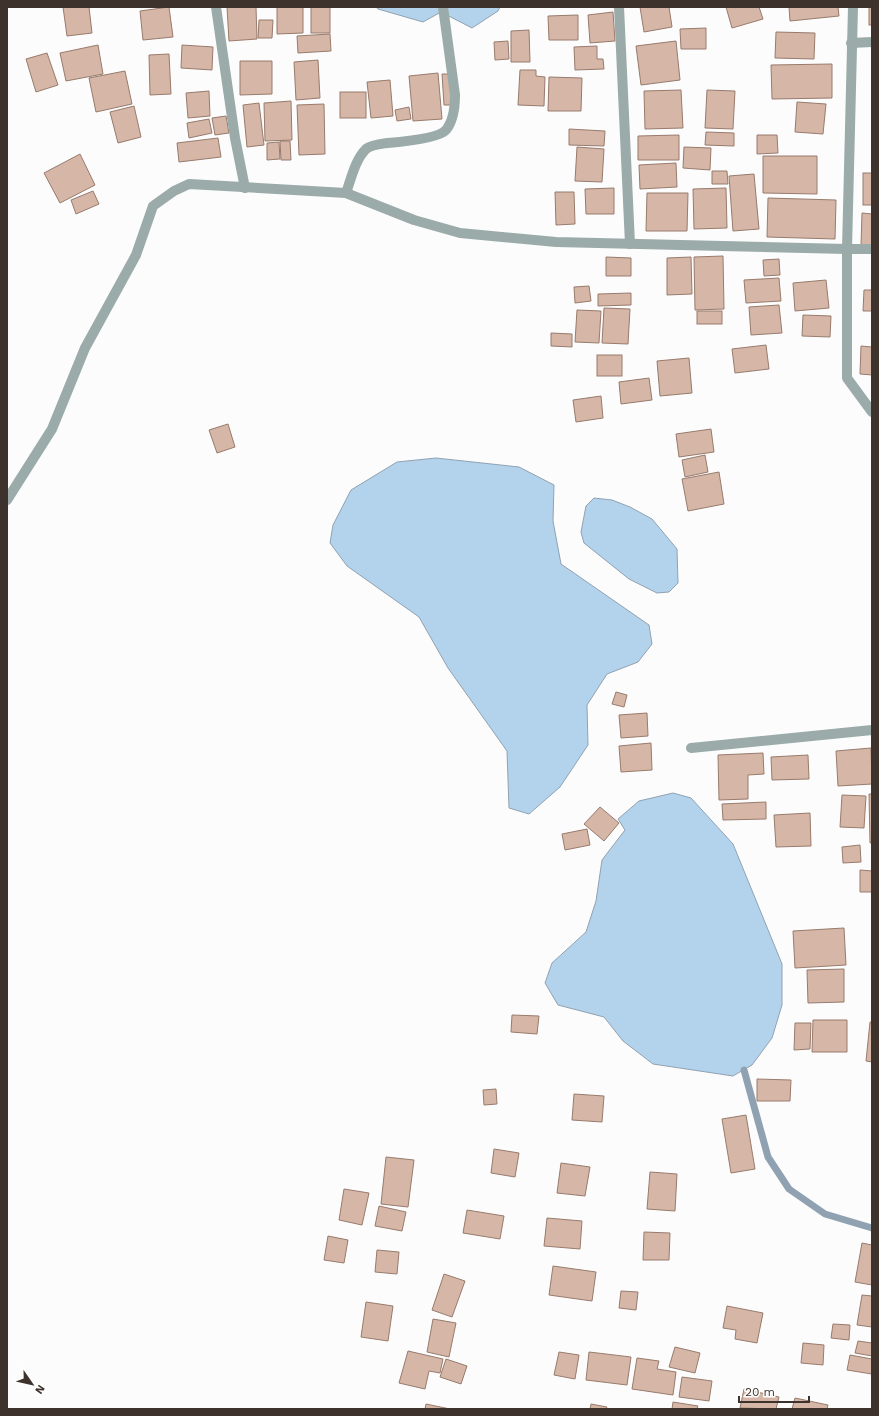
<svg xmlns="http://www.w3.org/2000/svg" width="879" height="1416" viewBox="0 0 879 1416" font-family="'Work Sans',sans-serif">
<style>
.water{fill:#b3d2ec;stroke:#90a2b2}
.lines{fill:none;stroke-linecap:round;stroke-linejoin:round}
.stream{stroke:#90a2b2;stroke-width:7}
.building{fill:#d5b6a7;stroke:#987b6d}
.lane{stroke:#9aaba9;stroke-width:10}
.street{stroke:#9aaba9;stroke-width:10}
</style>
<rect width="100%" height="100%" fill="#fcfcfc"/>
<g class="water">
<polygon points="376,7 500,7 498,11 472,28 441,12 423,22 378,9"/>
<polygon points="436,458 519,467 554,485 553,521 561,564 649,625 652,644 638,662 607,674 587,705 588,745 560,787 529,814 509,808 507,751 448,668 419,617 347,566 330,543 333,525 351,490 397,462"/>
<polygon points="594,498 612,500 630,507 652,519 677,549 678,583 669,592 657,593 629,579 584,543 581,532 586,506"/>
<polygon points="673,793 691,798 733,844 782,964 782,1005 772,1038 752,1065 733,1076 653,1064 623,1041 604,1017 558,1005 545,983 552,963 586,932 596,901 602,860 625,830 618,819 639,801"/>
</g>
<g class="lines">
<polyline class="stream" points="744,1070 768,1157 789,1189 825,1214 872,1228"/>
</g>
<g class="building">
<polygon points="63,7 89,7 92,33 67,36"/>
<polygon points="169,7 173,37 143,40 140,11"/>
<polygon points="227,7 256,7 257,39 229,41"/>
<polygon points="277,7 303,7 303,33 277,34"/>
<rect x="311" y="7" width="19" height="26"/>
<polygon points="640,7 669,7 672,27 644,32"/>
<polygon points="726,7 759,7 763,19 732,28"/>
<polygon points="789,7 838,7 839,16 790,21"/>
<rect x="869" y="7" width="3" height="18"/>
<polygon points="613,12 615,41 590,43 588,15"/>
<polygon points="578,15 578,40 549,40 548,16"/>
<polygon points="259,20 273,20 272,38 258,38"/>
<polygon points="706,28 706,49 681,49 680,29"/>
<polygon points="529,30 530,62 511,62 511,31"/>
<polygon points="776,32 815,33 814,59 775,58"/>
<polygon points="330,34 331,51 298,53 297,36"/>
<polygon points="508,41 509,59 495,60 494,42"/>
<polygon points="676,41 680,80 641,85 636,46"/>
<polygon points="98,45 103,74 66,81 60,53"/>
<polygon points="182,45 213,47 212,70 181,68"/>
<polygon points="597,46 597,59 603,59 604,69 575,70 574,47"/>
<polygon points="47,53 58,85 36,92 26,59"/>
<polygon points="169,54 171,94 150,95 149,55"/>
<polygon points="318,60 320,98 296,100 294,62"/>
<polygon points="240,61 272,61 272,94 240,95"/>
<polygon points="832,64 832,98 772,99 771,65"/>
<polygon points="520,70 536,70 536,76 545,77 544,106 518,105"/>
<polygon points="125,71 132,104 96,112 89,78"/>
<polygon points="438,73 442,119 413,121 409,76"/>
<polygon points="442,74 451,74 454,105 444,105"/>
<polygon points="549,77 582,78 581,111 548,111"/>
<polygon points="390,80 393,116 371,118 367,82"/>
<polygon points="681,90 683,128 645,129 644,91"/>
<polygon points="707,90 735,91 733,129 705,128"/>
<polygon points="209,91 210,116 188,118 186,93"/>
<rect x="340" y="92" width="26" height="26"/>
<polygon points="291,101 292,140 265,141 264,103"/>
<polygon points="797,102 826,104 823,134 795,132"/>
<polygon points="259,103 264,145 247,147 243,105"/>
<polygon points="324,104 325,154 299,155 297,105"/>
<polygon points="134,106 141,137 118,143 110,112"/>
<polygon points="409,107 411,119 397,121 395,110"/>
<polygon points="226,116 229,133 215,135 212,118"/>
<polygon points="209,119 212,133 189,138 187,123"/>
<polygon points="569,129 605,131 604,146 569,145"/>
<polygon points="706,132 734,133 734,146 705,145"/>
<polygon points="679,135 679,160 638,160 638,136"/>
<polygon points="757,135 777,135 778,153 757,154"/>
<polygon points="218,138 221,157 179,162 177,143"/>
<polygon points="280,141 290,141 291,160 281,160"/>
<polygon points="279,142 280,159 267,160 267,143"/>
<polygon points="577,147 604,149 602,182 575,181"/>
<polygon points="684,147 711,148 710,170 683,168"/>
<polygon points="80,154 95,185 60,203 44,173"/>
<polygon points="763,156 817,156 817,194 763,193"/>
<polygon points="676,163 677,187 640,189 639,165"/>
<polygon points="712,171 727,171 728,184 712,184"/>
<rect x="863" y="173" width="9" height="32"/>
<polygon points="754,174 759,229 733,231 729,176"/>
<polygon points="614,188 614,214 586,214 585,189"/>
<polygon points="726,188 727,228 694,229 693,189"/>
<polygon points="93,191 99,204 76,214 71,200"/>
<polygon points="555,192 574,192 575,224 556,225"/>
<polygon points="647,193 688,193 687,231 646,231"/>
<polygon points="768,198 836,200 835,239 767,237"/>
<polygon points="862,213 872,214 872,246 861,246"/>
<polygon points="723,256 724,309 695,310 694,257"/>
<polygon points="606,257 631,258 631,276 606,276"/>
<polygon points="691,257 692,294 667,295 667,258"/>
<polygon points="779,259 780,275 764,276 763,260"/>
<polygon points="779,278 781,301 746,303 744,280"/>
<polygon points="826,280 829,308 795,311 793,283"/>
<polygon points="589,286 591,301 575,303 574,287"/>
<polygon points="864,290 872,290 872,311 863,311"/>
<polygon points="631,293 631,305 598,306 598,294"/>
<polygon points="779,305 782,333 751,335 749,307"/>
<polygon points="604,308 630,309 628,344 602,343"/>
<polygon points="577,310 601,311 599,343 575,342"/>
<rect x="697" y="311" width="25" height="13"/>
<polygon points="803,315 831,316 830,337 802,336"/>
<polygon points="551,333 572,334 572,347 551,346"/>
<polygon points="766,345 769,369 735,373 732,349"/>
<polygon points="861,346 872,347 872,375 860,374"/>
<rect x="597" y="355" width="25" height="21"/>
<polygon points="689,358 692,393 660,396 657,361"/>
<polygon points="649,378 652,400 621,404 619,382"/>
<polygon points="601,396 603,418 576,422 573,400"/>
<polygon points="228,424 235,447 217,453 209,430"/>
<polygon points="711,429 714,452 679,457 676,434"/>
<polygon points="705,455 708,472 685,477 682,460"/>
<polygon points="719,472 724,504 688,511 682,479"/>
<polygon points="616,692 627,695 624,707 612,704"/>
<polygon points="647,713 648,736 621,738 619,715"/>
<polygon points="651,743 652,770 621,772 619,746"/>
<polygon points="871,748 872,784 838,786 836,751"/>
<polygon points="763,753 764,774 748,775 748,799 719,800 718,755"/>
<polygon points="808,755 809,779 772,780 771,757"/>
<polygon points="869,794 872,794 872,843 870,843"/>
<polygon points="842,795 866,796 864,828 840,827"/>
<polygon points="766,802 766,819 723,820 722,804"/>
<polygon points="600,807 619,823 604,841 584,824"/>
<polygon points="810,813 811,846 776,847 774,815"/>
<polygon points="587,829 590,845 565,850 562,834"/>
<polygon points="860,845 861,862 843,863 842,847"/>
<polygon points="860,870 872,871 872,892 860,892"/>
<polygon points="844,928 846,965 795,968 793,931"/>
<polygon points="844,969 844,1002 808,1003 807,970"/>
<polygon points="512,1015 539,1016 537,1034 511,1032"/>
<polygon points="813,1020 847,1020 847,1052 812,1052"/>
<polygon points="870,1022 872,1022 872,1062 866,1061"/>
<polygon points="795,1023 811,1023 810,1049 794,1050"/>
<polygon points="757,1079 791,1080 790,1101 757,1101"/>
<polygon points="496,1089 497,1104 484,1105 483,1090"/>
<polygon points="574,1094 604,1096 602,1122 572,1120"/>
<polygon points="746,1115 755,1169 731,1173 722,1119"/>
<polygon points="494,1149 519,1153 515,1177 491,1173"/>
<polygon points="386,1157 414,1160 408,1207 381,1204"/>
<polygon points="561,1163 590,1167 585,1196 557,1193"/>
<polygon points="650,1172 677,1174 675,1211 647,1209"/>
<polygon points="344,1189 369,1193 362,1225 339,1220"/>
<polygon points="379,1206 406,1212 402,1231 375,1226"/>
<polygon points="467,1210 504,1216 500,1239 463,1233"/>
<polygon points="547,1218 582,1221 580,1249 544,1246"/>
<polygon points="644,1232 670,1233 669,1260 643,1260"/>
<polygon points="328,1236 348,1240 344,1263 324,1260"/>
<polygon points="862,1243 872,1245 872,1285 855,1282"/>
<polygon points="377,1250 399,1252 397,1274 375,1272"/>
<polygon points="553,1266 596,1272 592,1301 549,1295"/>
<polygon points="444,1274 465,1281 452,1317 432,1310"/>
<polygon points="621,1291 638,1292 636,1310 619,1308"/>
<polygon points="862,1295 872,1296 872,1327 857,1325"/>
<polygon points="366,1302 393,1306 388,1341 361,1337"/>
<polygon points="727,1306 763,1313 757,1343 735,1339 736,1330 723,1328"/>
<polygon points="433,1319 456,1323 449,1357 427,1352"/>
<polygon points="833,1324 850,1325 849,1340 831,1338"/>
<polygon points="858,1341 872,1343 872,1356 855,1353"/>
<polygon points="803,1343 824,1345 823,1365 801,1363"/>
<polygon points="675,1347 700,1353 695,1373 669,1367"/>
<polygon points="408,1351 443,1359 440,1373 429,1371 425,1389 399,1383"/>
<polygon points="559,1352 579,1355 575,1379 554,1375"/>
<polygon points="589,1352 631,1357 627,1385 586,1380"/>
<polygon points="850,1355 872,1359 872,1374 847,1370"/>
<polygon points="637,1358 659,1361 657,1369 676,1372 673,1395 632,1389"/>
<polygon points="446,1359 467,1366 461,1384 440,1377"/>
<polygon points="682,1377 712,1381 709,1401 679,1397"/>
<polygon points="744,1389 779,1397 776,1409 740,1408"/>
<polygon points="795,1398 828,1405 827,1409 792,1409"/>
<polygon points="673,1402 698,1406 697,1409 672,1409"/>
<polygon points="426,1404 450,1409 425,1409"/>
<polygon points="591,1404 607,1407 606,1409 590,1409"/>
</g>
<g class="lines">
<polyline class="lane" points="847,249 872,249"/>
<g class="street">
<polyline points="216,7 235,138 245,188"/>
<polyline points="619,7 630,244"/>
<polyline points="853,7 847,249 847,378 872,412"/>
<polyline points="851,43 872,42"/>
<path d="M346,193C351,179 355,160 366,149C371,145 381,144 387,143C399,142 438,139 446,130C454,120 455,107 455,95L443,7"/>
<polyline points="7,500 52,429 85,348 136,255 153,206 174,191 189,184 346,193 414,220 460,233 556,242 847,249"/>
<polyline points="691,748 872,730"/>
</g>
</g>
<rect width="879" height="1416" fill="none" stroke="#3e322c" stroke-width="16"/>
<g transform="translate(32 1384) rotate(124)" stroke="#ffffff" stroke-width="3" paint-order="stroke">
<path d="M0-3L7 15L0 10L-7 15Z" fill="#3e322c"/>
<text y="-6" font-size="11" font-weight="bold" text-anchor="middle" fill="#3e322c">N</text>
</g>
<path d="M739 1396v6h70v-6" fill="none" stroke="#3e322c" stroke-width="2"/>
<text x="745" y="1396" font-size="12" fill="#3e322c" stroke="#ffffff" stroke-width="3" paint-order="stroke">20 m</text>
</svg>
